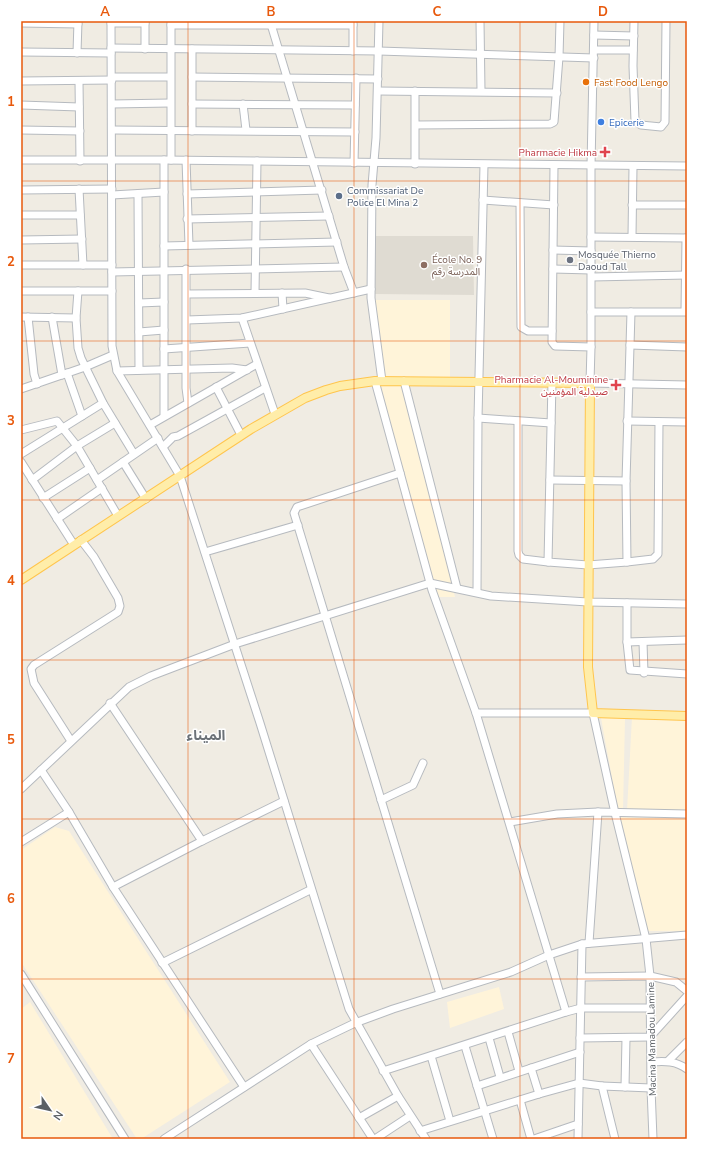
<svg xmlns="http://www.w3.org/2000/svg" width="708" height="1160" viewBox="0 0 708 1160" font-family="'Nunito Sans','Noto Sans Arabic',sans-serif">
<style>
.commercial{fill:#fff4d9}
.education{fill:#dfdbd2}
.lines{fill:none;stroke-linecap:round;stroke-linejoin:round}
.minor-casing{stroke:#b6babf;stroke-width:9}
.major-casing{stroke:#ffc54d;stroke-width:10}
.minor{stroke:#fff;stroke-width:7}
.major{stroke:#ffeda9;stroke-width:8}
.grid{fill:none;stroke:#e8590c;stroke-width:1;stroke-opacity:0.55}
.food-dot{fill:#e8710a;stroke:#fff;stroke-width:1.5}
.shop-dot{fill:#3f7fe0;stroke:#fff;stroke-width:1.5}
.health-dot{fill:#e0444e;stroke:#fff;stroke-width:1.5}
.service-dot{fill:#5c6f8a;stroke:#fff;stroke-width:1.5}
.worship-dot{fill:#6b7280;stroke:#fff;stroke-width:1.5}
.education-dot{fill:#8d6e63;stroke:#fff;stroke-width:1.5}
.labels{text-anchor:middle;stroke-width:3;stroke-linejoin:round;paint-order:stroke}
.food-label{font-size:10px;fill:#c56008;stroke:#fff;text-anchor:start}
.shop-label{font-size:10px;fill:#366cbe;stroke:#fff;text-anchor:start}
.health-label{font-size:10px;fill:#be3a42;stroke:#fff;text-anchor:end}
.service-label{font-size:10px;fill:#4e5e75;stroke:#fff;text-anchor:start}
.worship-label{font-size:10px;fill:#5b616d;stroke:#fff;text-anchor:start}
.education-label{font-size:10px;fill:#785e54;stroke:#fff;text-anchor:start}
.street-label{font-size:10px;fill:#5b6065;stroke:#fff}
.district-label{font-size:14px;font-weight:bold;fill:#6c7278;stroke:#fff}
.neatline{fill:none;stroke:#e8590c;stroke-width:1.5}
.grid-label{font-size:13px;text-anchor:middle;font-weight:bold;fill:#e8590c}
</style>
<rect width="100%" height="100%" fill="#f0ece3"/>
<g class="commercial">
<polygon points="374,300 450,300 450,379 384,378"/>
<polygon points="378,384 402,385 455,597 436,597"/>
<polygon points="625,717 623,811 618,811 601,718"/>
<polygon points="632,717 687,718 687,811 627,811"/>
<polygon points="619,817 687,819 687,931 646,931"/>
<polygon points="55,827 69,831 230,1082 141,1139 137,1139 21,962 21,850"/>
<polygon points="499,987 504,1009 450,1028 447,1002"/>
<polygon points="30,1002 113,1139 21,1139 21,1009"/>
</g>
<polygon class="education" points="375,236 473,236 474,295 375,294"/>
<g class="lines">
<defs>
<g id="minor">
<polyline points="111,21 112,346 117,371 180,476 260,723 349,1009 398,1096 426,1139"/>
<polyline points="145,21 145,49"/>
<polyline points="171,21 171,160"/>
<polyline points="270,21 344,267 354,293"/>
<polyline points="379,21 376,138 372,185 371,298 382,381"/>
<polyline points="480,21 481,91"/>
<polyline points="594,21 591,166 591,347 590,383 687,385"/>
<polyline points="634,21 633,66 635,121 641,125 661,127 665,122 666,21"/>
<polyline points="21,23 78,24"/>
<polyline points="111,23 145,23"/>
<polyline points="171,25 353,25"/>
<polyline points="594,35 634,36"/>
<polyline points="111,48 379,51 594,58"/>
<polyline points="192,49 192,131"/>
<polyline points="594,50 633,50"/>
<polyline points="353,51 353,21"/>
<polyline points="21,52 111,53"/>
<polyline points="77,53 78,21"/>
<polyline points="112,77 170,77"/>
<polyline points="192,77 378,79"/>
<polyline points="21,81 112,80"/>
<polyline points="79,81 80,161"/>
<polyline points="378,91 557,93"/>
<polyline points="112,104 170,103"/>
<polyline points="192,104 355,105"/>
<polyline points="243,104 246,130"/>
<polyline points="21,105 79,107"/>
<polyline points="416,125 550,124 554,122 559,57 560,21"/>
<polyline points="21,130 80,131"/>
<polyline points="113,130 355,132"/>
<polyline points="21,160 164,160 687,166"/>
<polyline points="164,160 164,416"/>
<polyline points="186,160 189,245"/>
<polyline points="354,163 356,78"/>
<polyline points="415,164 415,91"/>
<polyline points="554,166 552,342 555,346 591,347"/>
<polyline points="79,189 83,265"/>
<polyline points="21,190 112,189"/>
<polyline points="138,194 139,370"/>
<polyline points="187,194 322,190"/>
<polyline points="112,195 164,192"/>
<polyline points="483,200 554,205"/>
<polyline points="520,203 521,327 528,331 552,331"/>
<polyline points="632,205 687,205"/>
<polyline points="21,215 80,215"/>
<polyline points="187,219 329,216"/>
<polyline points="632,236 633,167"/>
<polyline points="591,237 687,238"/>
<polyline points="21,240 82,239"/>
<polyline points="164,246 337,242"/>
<polyline points="553,250 591,251"/>
<polyline points="21,265 112,265"/>
<polyline points="186,269 186,388 188,403"/>
<polyline points="553,269 591,270"/>
<polyline points="112,272 344,267"/>
<polyline points="592,277 687,275"/>
<polyline points="21,291 112,291"/>
<polyline points="78,291 76,318 78,348 81,358 103,403 134,454"/>
<polyline points="255,293 257,161"/>
<polyline points="282,293 283,309"/>
<polyline points="187,294 305,293 329,298"/>
<polyline points="139,303 164,302"/>
<polyline points="685,311 686,238"/>
<polyline points="591,312 687,312"/>
<polyline points="21,317 76,318"/>
<polyline points="28,317 34,374 37,384"/>
<polyline points="52,317 62,375"/>
<polyline points="242,318 275,414"/>
<polyline points="187,320 242,318 371,289"/>
<polyline points="139,332 164,330"/>
<polyline points="630,345 687,347"/>
<polyline points="164,349 250,343"/>
<polyline points="117,371 232,368 247,370"/>
<polyline points="67,373 82,416"/>
<polyline points="375,381 432,590 476,713 566,1012 581,1008 650,1008"/>
<polyline points="404,381 457,588"/>
<polyline points="552,382 548,562 588,565 627,562 626,481 631,312"/>
<polyline points="216,387 241,435"/>
<polyline points="21,389 85,367 113,355"/>
<polyline points="478,418 551,423"/>
<polyline points="518,421 518,551 519,555 523,559 548,562"/>
<polyline points="627,421 687,422"/>
<polyline points="150,425 257,364"/>
<polyline points="21,430 57,421 77,446 118,516"/>
<polyline points="163,447 173,437 178,436 265,388"/>
<polyline points="21,454 103,403"/>
<polyline points="21,462 74,545"/>
<polyline points="123,462 146,499"/>
<polyline points="400,473 297,507 294,513 440,994"/>
<polyline points="32,480 77,446 115,423"/>
<polyline points="97,480 158,438"/>
<polyline points="550,480 626,481"/>
<polyline points="43,498 90,468"/>
<polyline points="57,519 102,488"/>
<polyline points="205,552 298,525"/>
<polyline points="627,562 653,559 658,554 659,422"/>
<polyline points="477,592 478,418 484,165"/>
<polyline points="627,603 627,642 630,670 687,674"/>
<polyline points="627,642 687,640"/>
<polyline points="643,642 644,673"/>
<polyline points="110,703 202,841"/>
<polyline points="476,713 593,713 615,813 646,939 650,976 651,1088 653,1139"/>
<polyline points="71,741 34,683 31,669 34,665 118,612 120,606 118,598 94,557 81,540"/>
<polyline points="41,770 69,812 113,887 244,1087"/>
<polyline points="21,789 129,687 151,676 235,644 430,583 491,596 588,602 687,604"/>
<polyline points="381,800 413,785 423,763"/>
<polyline points="510,822 557,814 598,812 687,814"/>
<polyline points="21,842 69,812"/>
<polyline points="113,887 202,841 284,801"/>
<polyline points="589,943 598,812"/>
<polyline points="162,963 310,890"/>
<polyline points="21,974 125,1139"/>
<polyline points="581,977 650,976 676,982 687,991"/>
<polyline points="508,1032 519,1071"/>
<polyline points="489,1038 500,1077"/>
<polyline points="580,1038 650,1037 687,996"/>
<polyline points="311,1044 373,1139"/>
<polyline points="465,1046 493,1139"/>
<polyline points="431,1056 450,1121"/>
<polyline points="668,1061 687,1042"/>
<path d="M652,1062C665,1061 676,1061 687,1069"/>
<polyline points="531,1068 539,1094"/>
<polyline points="383,1071 566,1012"/>
<polyline points="477,1086 580,1052"/>
<polyline points="602,1086 651,1088"/>
<polyline points="625,1087 626,1038"/>
<polyline points="520,1100 531,1139"/>
<polyline points="359,1118 398,1096"/>
<polyline points="420,1131 539,1094 579,1083 602,1086 615,1139"/>
<polyline points="164,1139 311,1044 355,1023 393,1009 511,972 549,955 582,944 687,935"/>
<polyline points="375,1139 410,1116"/>
<polyline points="534,1139 578,1124"/>
<polyline points="578,1139 582,944"/>
</g>
<polyline id="major" points="21,580 251,429 305,398 326,390 340,386 375,381 590,383 588,667 593,713 687,716"/>
</defs>
<use href="#minor" class="minor-casing"/>
<use href="#major" class="major-casing"/>
<use href="#minor" class="minor"/>
<use href="#major" class="major"/>
</g>
<path class="grid" d="M188,21V1139M354,21V1139M520,21V1139M21,181H687M21,341H687M21,500H687M21,660H687M21,819H687M21,979H687"/>
<circle class="food-dot" cx="586" cy="82" r="4"/>
<circle class="shop-dot" cx="601" cy="122" r="4"/>
<g class="health-dot">
<path d="M603 146h4v4h4v4h-4v4h-4v-4h-4v-4h4z"/>
<path d="M614 379h4v4h4v4h-4v4h-4v-4h-4v-4h4z"/>
</g>
<circle class="service-dot" cx="339" cy="196" r="4"/>
<circle class="worship-dot" cx="570" cy="260" r="4"/>
<circle class="education-dot" cx="424" cy="265" r="4"/>
<g class="labels">
<g class="food-label">
<text x="594" y="86">Fast Food Lengo</text>
</g>
<g class="shop-label">
<text x="609" y="126">Epicerie</text>
</g>
<g class="health-label">
<text x="597" y="156">Pharmacie Hikma</text>
<text x="608" y="383">Pharmacie Al-Mouminine<tspan x="608" dy="12">صيدلية المؤمنين</tspan></text>
</g>
<g class="service-label">
<text x="347" y="194">Commissariat De<tspan x="347" dy="12">Police El Mina 2</tspan></text>
</g>
<g class="worship-label">
<text x="578" y="258">Mosquée Thierno<tspan x="578" dy="12">Daoud Tall</tspan></text>
</g>
<g class="education-label">
<text x="432" y="263">École No. 9<tspan x="432" dy="12">المدرسة رقم</tspan></text>
</g>
<g class="street-label">
<text transform="translate(651 1039) rotate(-91)" y="4">Macina Mamadou Lamine</text>
</g>
<g class="district-label">
<text x="206" y="740">الميناء</text>
</g>
</g>
<rect width="708" height="1160" fill="none" stroke="#ffffff" stroke-width="44"/>
<g transform="translate(50 1110) rotate(124)" stroke="#ffffff" stroke-width="3" paint-order="stroke">
<path d="M0-3L7 15L0 10L-7 15Z" fill="#5b6065"/>
<text y="-6" font-size="11" font-weight="bold" text-anchor="middle" fill="#5b6065">N</text>
</g>
<rect x="22" y="22" width="664" height="1116" class="neatline"/>
<g class="grid-label">
<text x="105" y="16">A</text>
<text x="271" y="16">B</text>
<text x="437" y="16">C</text>
<text x="603" y="16">D</text>
<text x="11" y="106">1</text>
<text x="11" y="266">2</text>
<text x="11" y="425">3</text>
<text x="11" y="585">4</text>
<text x="11" y="744">5</text>
<text x="11" y="903">6</text>
<text x="11" y="1063">7</text>
</g>
</svg>
